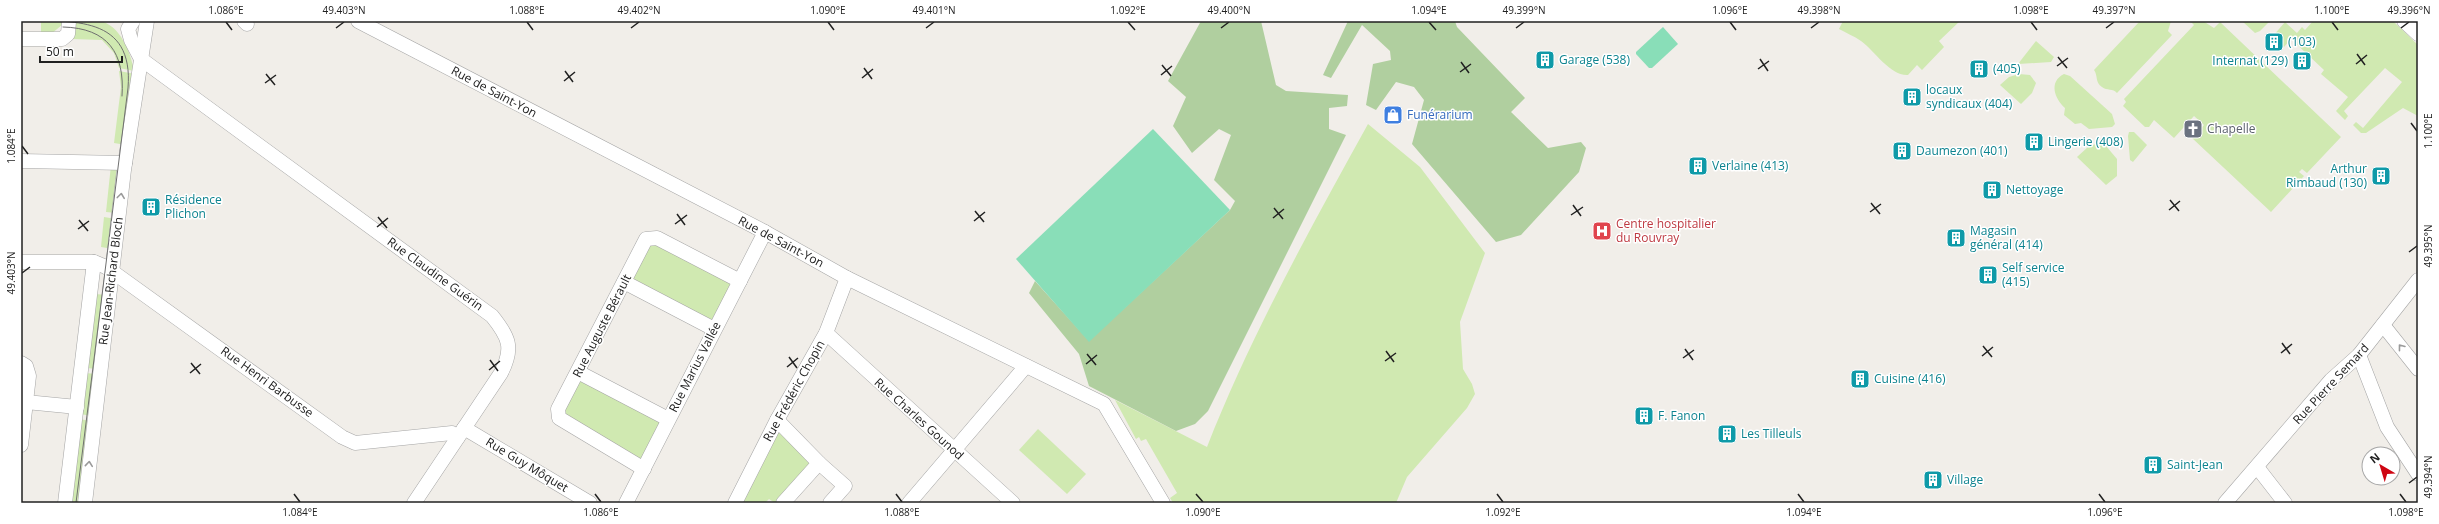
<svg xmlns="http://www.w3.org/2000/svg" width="2439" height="524" viewBox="0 0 2439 524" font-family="'Open Sans',sans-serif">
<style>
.grass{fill:#d0e9b1}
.forest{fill:#b0cf9f}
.pitch{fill:#89deb8}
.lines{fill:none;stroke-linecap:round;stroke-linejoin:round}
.minor-casing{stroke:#a5a5a5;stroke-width:15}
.minor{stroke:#fff;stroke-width:14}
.tram{stroke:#6f6f6f;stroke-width:1}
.oneway{stroke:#9b9b9b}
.ticks{fill:none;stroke:#212121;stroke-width:1.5}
.labels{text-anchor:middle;stroke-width:3;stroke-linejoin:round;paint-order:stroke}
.culture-label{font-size:12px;fill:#0d838f;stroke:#fff;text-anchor:start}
.street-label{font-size:12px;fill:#212121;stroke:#fff}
.shop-label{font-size:12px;fill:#366cbe;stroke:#fff;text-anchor:start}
.worship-label{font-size:12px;fill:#5b616d;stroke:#fff;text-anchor:start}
.health-label{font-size:12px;fill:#be3a42;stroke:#fff;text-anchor:start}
.neatline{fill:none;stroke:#212121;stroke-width:1.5}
.ticks-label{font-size:10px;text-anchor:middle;fill:#212121}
</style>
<rect width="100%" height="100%" fill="#f1eee9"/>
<g class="grass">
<polygon points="41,21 62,21 62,25 51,34 41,34"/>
<path d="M76,21C84,21 92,20 99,21C120,24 131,53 134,71L119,68L114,53L102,40L72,39L74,23Z"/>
<path d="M1843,21H1960L1939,41L1944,47L1922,70L1917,65L1908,75C1890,76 1875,51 1861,41C1854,36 1846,33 1839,29Z"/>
<path d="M2140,21H2171L2168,31L2172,35L2117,93C2113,88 2107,91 2102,87C2095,83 2098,75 2094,70Z"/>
<polygon points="2190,21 2203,21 2214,28 2220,22 2341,137 2307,173 2302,169 2299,172 2304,176 2271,212 2192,138 2204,125 2194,116 2174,138 2154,120 2149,127 2145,127 2123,106 2126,102 2124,99 2194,25"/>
<polygon points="2242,21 2270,21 2260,31 2255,33"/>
<polygon points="2313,21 2393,21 2418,45 2418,116 2403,108 2366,133 2361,133 2353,125 2356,122 2363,128 2402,82 2385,68 2344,111 2348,116 2345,120 2336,111 2348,97 2321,74 2324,70 2291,39 2284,47 2273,36 2285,22 2297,33 2302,27 2305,30"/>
<polygon points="2036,41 2054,57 2051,62 2018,64"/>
<polygon points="119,71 135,74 126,145 114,143 121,87"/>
<polygon points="2019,74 2030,75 2036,83 2032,93 2021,104 2000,85 2009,77"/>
<path d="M2064,74L2070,76L2112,114L2115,124L2112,127L2089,129L2081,123L2075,124L2064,115L2065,108C2055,99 2048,82 2064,74Z"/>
<path d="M1368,124L1420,167L1485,253L1460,322L1463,369L1472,384L1475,394L1467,408L1407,477L1396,503H1173L1170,498L1177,493L1146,439L1141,441L1139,437L1136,439L1115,400L1207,447C1251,335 1310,229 1368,124Z"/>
<polygon points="2129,132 2134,132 2147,145 2133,162 2130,160 2128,136"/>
<polygon points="2098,143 2106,146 2117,159 2117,176 2106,185 2077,157 2088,147"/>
<polygon points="111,165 119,167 117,213 106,212"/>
<polygon points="104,217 116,219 113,249 101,247"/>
<polygon points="650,242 732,283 710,323 629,280"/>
<polygon points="95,294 107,295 98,369 86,368"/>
<polygon points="85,373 97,374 92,416 80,414"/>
<polygon points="580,378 661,420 640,461 562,416"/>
<polygon points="79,419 91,421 80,503 68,503"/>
<polygon points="1038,429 1086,474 1067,494 1019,450"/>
<polygon points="778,432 809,459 809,465 775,503 769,499 765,503 741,503"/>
</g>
<g class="forest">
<polygon points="1201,21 1261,21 1276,85 1286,91 1348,95 1347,106 1329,108 1329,129 1346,135 1208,411 1195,424 1176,431 1089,386 1079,354 1029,293 1035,281 1089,341 1230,210 1235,201 1214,180 1231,135 1219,129 1192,153 1173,126 1186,97 1168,81"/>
<polygon points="1348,21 1455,21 1457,27 1525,98 1511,112 1548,148 1581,142 1586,148 1579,172 1521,235 1496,242 1412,144 1424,100 1414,87 1396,82 1376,110 1366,105 1373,64 1391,60 1390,51 1362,25 1331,78 1323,75"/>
</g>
<g class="pitch">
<polygon points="1663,27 1678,44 1652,68 1649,68 1636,54 1636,52"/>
<polygon points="1153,129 1230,210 1089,342 1016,259"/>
</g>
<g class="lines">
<defs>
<g id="minor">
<path d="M133,21L128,29L131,40L141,59L492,316C509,337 514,348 501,373L414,503"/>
<polyline points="244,21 247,24"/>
<polyline points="358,21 765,232 847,278 1104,404 1163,503"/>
<polyline points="2404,21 2418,34"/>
<polyline points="21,39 62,39 68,34 69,21"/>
<polyline points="21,161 125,163"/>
<polyline points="21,262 94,262 106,267 342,437 355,443 452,433 458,437"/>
<polyline points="624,282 714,329"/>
<polyline points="2383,325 2418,369"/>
<polyline points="826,333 1013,503"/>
<polyline points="2359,355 2387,427 2418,474"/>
<polyline points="21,363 26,366 29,376 21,445"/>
<polyline points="578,372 668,419"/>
<polyline points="26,402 77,407"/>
<polyline points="777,420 819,463 783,503"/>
<polyline points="464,428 590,503"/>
<polyline points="819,463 845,486 830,503"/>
<polyline points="2257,467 2285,503"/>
<polyline points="644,469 559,418 558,409 646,239 657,238 740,281"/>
<polyline points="65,503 94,262"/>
<polyline points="85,503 124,170 147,21"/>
<polyline points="626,503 765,232"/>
<polyline points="735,503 777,420 826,333 847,278"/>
<polyline points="909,503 1026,366"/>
<polyline points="2225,503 2331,380 2359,355 2418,280"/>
</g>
</defs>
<use href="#minor" class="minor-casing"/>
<use href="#minor" class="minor"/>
<g class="tram">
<path d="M21,21C72,21 134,15 128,88L76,503"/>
<path d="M63,27C108,28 125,53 122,96"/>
</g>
</g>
<defs><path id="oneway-chevron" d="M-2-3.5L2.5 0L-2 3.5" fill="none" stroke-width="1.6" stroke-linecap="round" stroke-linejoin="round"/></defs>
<g class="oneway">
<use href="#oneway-chevron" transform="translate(121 196) rotate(-83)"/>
<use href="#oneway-chevron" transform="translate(2401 347) rotate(-128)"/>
<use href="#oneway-chevron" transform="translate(89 464) rotate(-84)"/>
</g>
<path class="ticks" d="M226,22L232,30M527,22L533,30M828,22L834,30M1128,22L1135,30M1429,22L1436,30M1730,22L1736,30M2031,22L2037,30M2332,22L2338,30M336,28L344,22M631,28L639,22M926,28L934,22M1221,28L1229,22M1516,28L1524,22M1811,28L1819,22M2106,28L2114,22M2401,28L2409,22M2357,54L2365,65M2058,57L2067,68M1760,59L1768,71M1461,62L1469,73M2356,64L2367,55M1162,65L1171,76M2057,66L2068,58M864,68L872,79M1758,69L1769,61M565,71L573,82M1460,72L1471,64M266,74L275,85M1161,75L1172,66M862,78L873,69M564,81L575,72M265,83L276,75M2411,123L2417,131M22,146L28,154M2170,200L2179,211M1871,203L1880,214M1573,205L1581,216M1274,208L1283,219M2169,210L2180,201M975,211L984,222M1870,212L1881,204M677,214L685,225M1571,215L1583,207M378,217L387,228M1273,218L1284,209M79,220L88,231M974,221L985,212M675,224L687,215M377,227L388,218M78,229L89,221M2409,252L2417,246M22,273L30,267M2282,343L2290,354M1983,346L1992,357M1685,349L1693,360M1386,351L1394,362M2281,353L2292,344M1087,354L1096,365M1982,356L1993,347M789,357L797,368M1683,358L1694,350M490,360L498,371M1385,361L1396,353M191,363L200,374M1086,364L1097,355M787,367L798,358M489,370L500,361M190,373L201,364M2409,483L2417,477M294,494L300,502M595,494L601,502M896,494L902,502M1196,494L1203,502M1497,494L1503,502M1798,494L1804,502M2099,494L2105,502M2400,494L2406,502"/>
<defs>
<symbol id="building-square" viewBox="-11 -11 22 22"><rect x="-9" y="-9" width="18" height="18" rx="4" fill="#0f9aa8" stroke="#fff"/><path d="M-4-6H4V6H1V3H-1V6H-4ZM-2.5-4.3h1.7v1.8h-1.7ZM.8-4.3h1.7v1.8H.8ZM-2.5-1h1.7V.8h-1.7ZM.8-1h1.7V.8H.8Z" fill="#fff"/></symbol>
<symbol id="shop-square" viewBox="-11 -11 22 22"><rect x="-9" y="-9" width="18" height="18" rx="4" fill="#3f7fe0" stroke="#fff"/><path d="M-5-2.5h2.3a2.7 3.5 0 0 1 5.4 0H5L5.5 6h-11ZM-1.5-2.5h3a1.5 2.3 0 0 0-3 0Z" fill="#fff"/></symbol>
<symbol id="church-square" viewBox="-11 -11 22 22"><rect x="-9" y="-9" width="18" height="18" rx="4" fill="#6b7280" stroke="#fff"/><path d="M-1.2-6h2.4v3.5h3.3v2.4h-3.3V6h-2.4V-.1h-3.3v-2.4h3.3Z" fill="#fff"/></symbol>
<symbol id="hospital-square" viewBox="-11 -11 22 22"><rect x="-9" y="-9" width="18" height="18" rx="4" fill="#e0444e" stroke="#fff"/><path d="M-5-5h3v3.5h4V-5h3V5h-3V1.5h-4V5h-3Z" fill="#fff"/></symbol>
</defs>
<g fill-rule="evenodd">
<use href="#building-square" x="2263" y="31" width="22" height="22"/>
<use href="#building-square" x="1534" y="49" width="22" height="22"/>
<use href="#building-square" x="2291" y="50" width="22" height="22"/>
<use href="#building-square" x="1968" y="58" width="22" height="22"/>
<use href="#building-square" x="1901" y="86" width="22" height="22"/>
<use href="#shop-square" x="1382" y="104" width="22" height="22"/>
<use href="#church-square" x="2182" y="118" width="22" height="22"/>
<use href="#building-square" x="2023" y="131" width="22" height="22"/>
<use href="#building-square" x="1891" y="140" width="22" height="22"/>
<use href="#building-square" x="1687" y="155" width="22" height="22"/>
<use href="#building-square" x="2370" y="165" width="22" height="22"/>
<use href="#building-square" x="1981" y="179" width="22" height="22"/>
<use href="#building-square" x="140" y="196" width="22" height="22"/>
<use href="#hospital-square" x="1591" y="220" width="22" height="22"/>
<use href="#building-square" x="1945" y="227" width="22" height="22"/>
<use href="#building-square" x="1977" y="264" width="22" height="22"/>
<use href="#building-square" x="1849" y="368" width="22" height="22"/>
<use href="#building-square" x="1633" y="405" width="22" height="22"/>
<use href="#building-square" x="1716" y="423" width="22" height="22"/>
<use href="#building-square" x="2142" y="454" width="22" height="22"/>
<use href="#building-square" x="1922" y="469" width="22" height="22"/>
</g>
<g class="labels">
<g class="culture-label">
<text x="2288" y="46">(103)</text>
<text x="1559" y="64">Garage (538)</text>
<text x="2288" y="65" text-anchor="end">Internat (129)</text>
<text x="1993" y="73">(405)</text>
<text x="1926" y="94">locaux<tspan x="1926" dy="14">syndicaux (404)</tspan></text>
<text x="2048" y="146">Lingerie (408)</text>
<text x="1916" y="155">Daumezon (401)</text>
<text x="1712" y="170">Verlaine (413)</text>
<text x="2367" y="173" text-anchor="end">Arthur<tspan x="2367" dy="14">Rimbaud (130)</tspan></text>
<text x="2006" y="194">Nettoyage</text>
<text x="165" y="204">Résidence<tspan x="165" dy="14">Plichon</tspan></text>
<text x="1970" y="235">Magasin<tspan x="1970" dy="14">général (414)</tspan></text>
<text x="2002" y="272">Self service<tspan x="2002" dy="14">(415)</tspan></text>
<text x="1874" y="383">Cuisine (416)</text>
<text x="1658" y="420">F. Fanon</text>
<text x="1741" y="438">Les Tilleuls</text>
<text x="2167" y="469">Saint-Jean</text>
<text x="1947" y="484">Village</text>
</g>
<g class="street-label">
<text transform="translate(494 92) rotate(28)" y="4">Rue de Saint-Yon</text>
<text transform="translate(781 242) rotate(28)" y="4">Rue de Saint-Yon</text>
<text transform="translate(435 274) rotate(36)" y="4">Rue Claudine Guérin</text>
<text transform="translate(111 281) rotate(-83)" y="4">Rue Jean-Richard Bloch</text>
<text transform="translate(602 326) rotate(-63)" y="4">Rue Auguste Bérault</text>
<text transform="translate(695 367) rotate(-63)" y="4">Rue Marius Vallée</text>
<text transform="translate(267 382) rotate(36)" y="4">Rue Henri Barbusse</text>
<text transform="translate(2331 384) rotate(-47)" y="4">Rue Pierre Semard</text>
<text transform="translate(794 391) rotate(-61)" y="4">Rue Frédéric Chopin</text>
<text transform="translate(919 419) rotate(42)" y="4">Rue Charles Gounod</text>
<text transform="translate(527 465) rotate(31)" y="4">Rue Guy Môquet</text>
</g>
<g class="shop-label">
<text x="1407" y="119">Funérarium</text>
</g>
<g class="worship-label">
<text x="2207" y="133">Chapelle</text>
</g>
<g class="health-label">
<text x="1616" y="228">Centre hospitalier<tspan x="1616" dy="14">du Rouvray</tspan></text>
</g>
</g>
<rect width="2439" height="524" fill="none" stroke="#ffffff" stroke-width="44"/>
<g transform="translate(2381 466) rotate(322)"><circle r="19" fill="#ffffff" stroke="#a6a6a6"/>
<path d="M0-3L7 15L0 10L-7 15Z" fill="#ce0512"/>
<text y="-6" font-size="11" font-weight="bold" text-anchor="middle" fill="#212121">N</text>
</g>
<path d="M40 56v6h82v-6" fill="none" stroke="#212121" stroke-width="2"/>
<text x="46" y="56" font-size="12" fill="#212121" stroke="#ffffff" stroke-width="3" paint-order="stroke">50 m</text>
<rect x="22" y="22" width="2395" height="480" class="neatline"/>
<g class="ticks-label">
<text x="226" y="14">1.086°E</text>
<text x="344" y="14">49.403°N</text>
<text x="527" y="14">1.088°E</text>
<text x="639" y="14">49.402°N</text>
<text x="828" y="14">1.090°E</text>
<text x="934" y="14">49.401°N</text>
<text x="1128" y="14">1.092°E</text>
<text x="1229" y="14">49.400°N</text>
<text x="1429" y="14">1.094°E</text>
<text x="1524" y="14">49.399°N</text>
<text x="1730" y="14">1.096°E</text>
<text x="1819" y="14">49.398°N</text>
<text x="2031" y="14">1.098°E</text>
<text x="2114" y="14">49.397°N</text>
<text x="2332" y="14">1.100°E</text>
<text x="2409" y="14">49.396°N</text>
<text transform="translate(2428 131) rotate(-90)" y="4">1.100°E</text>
<text transform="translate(11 146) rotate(-90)" y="4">1.084°E</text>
<text transform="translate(2428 246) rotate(-90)" y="4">49.395°N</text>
<text transform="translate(11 273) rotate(-90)" y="4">49.403°N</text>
<text transform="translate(2428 477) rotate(-90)" y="4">49.394°N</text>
<text x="300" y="516">1.084°E</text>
<text x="601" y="516">1.086°E</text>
<text x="902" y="516">1.088°E</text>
<text x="1203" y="516">1.090°E</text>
<text x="1503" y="516">1.092°E</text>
<text x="1804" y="516">1.094°E</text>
<text x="2105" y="516">1.096°E</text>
<text x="2406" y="516">1.098°E</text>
</g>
</svg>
